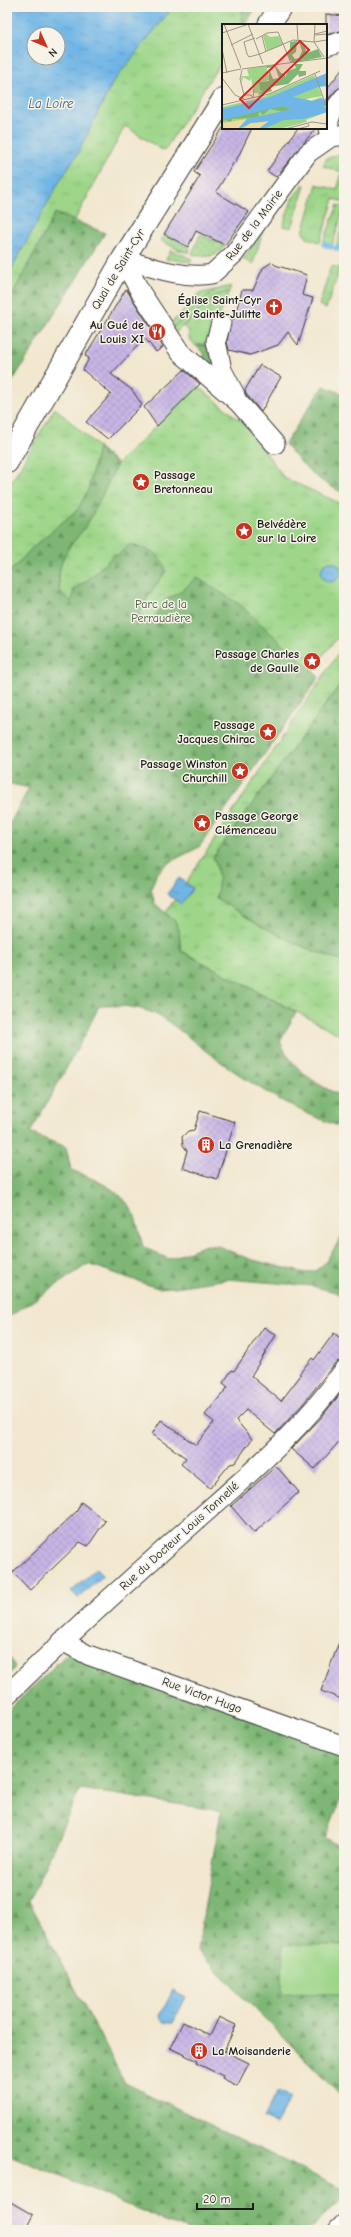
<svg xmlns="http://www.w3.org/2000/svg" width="351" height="2237" viewBox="0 0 351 2237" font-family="'Comic Neue',sans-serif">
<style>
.grass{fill:url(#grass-tufts);stroke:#5c7952;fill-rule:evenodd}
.forest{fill:url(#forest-firs);stroke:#4d6a48}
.garden{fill:url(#garden-dots);stroke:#5c7952}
.pitch{fill:#9dd689;stroke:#5c7952}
.water{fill:url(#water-ripples);stroke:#466881;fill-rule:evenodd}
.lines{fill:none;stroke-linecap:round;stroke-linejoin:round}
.stream{stroke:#6fb5e6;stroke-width:5.5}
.building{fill:url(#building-cross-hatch)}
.minor-casing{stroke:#3c3a37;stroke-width:21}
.major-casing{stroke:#3c3a37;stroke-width:24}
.minor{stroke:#fff;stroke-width:19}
.major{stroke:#fff;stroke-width:22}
.labels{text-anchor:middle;stroke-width:3;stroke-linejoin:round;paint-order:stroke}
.street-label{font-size:12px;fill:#1c1c1c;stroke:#f7f3e8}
.poi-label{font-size:12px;font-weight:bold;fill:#1c1c1c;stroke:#f7f3e8;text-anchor:end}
.park-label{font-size:12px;fill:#43543d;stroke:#f7f3e8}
.water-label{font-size:13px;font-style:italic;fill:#3d596d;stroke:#f7f3e8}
.inset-road{fill:none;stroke:#9c9687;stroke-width:1}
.view{fill:#d62828;fill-opacity:0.15;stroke:#d62828;stroke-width:2}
.inset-edge{fill:none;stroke:#1c1c1c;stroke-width:2}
</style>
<defs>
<pattern id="grass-tufts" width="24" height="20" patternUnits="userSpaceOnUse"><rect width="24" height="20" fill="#9dd689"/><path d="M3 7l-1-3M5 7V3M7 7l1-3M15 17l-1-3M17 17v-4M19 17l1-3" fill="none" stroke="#87b776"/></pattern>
<pattern id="forest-firs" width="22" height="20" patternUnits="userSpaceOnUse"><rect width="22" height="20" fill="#7eb775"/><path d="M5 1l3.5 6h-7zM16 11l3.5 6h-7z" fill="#66945f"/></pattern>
<pattern id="garden-dots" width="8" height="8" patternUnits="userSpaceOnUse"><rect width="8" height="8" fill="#9dd689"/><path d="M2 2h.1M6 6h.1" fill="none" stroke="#87b776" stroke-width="1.8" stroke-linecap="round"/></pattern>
<pattern id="water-ripples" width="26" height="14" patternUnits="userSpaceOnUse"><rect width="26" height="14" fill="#6fb5e6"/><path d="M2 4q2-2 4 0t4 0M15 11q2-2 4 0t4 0" fill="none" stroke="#5a92ba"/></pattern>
<pattern id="building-cross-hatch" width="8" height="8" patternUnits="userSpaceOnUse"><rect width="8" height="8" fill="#c8b5e6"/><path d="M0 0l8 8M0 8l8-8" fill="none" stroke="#ab9bc5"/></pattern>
</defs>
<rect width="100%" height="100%" fill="#f7f3e8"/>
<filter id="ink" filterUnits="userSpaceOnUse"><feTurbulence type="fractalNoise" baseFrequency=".025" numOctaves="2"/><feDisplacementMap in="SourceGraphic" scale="8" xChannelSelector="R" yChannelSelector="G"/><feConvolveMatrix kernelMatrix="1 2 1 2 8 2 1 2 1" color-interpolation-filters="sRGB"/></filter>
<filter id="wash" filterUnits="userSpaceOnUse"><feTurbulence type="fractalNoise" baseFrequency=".012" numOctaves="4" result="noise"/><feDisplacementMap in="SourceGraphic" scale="16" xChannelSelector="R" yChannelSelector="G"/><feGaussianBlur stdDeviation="0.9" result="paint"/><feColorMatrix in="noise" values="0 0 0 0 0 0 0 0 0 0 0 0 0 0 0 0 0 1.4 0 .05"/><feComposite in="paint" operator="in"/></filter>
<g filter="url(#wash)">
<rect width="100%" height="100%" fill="#f2e7cf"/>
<g class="grass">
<path d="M7,7H241L243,25H223V59L164,151L125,126L7,347ZM34,34H58V58H34Z"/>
<polygon points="344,152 344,202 334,199 320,242 307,238 303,233 317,184 337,190 342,172 323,166 326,159"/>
<polygon points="303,185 305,185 292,228 283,226 292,199"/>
<polygon points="338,205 344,208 332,246 323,243"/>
<polygon points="344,221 344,249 336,247"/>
<polygon points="263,231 253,264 243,259"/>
<polygon points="164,234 190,248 189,253 179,250 160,240"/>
<polygon points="171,250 192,259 191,262 166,259"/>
<polygon points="331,266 340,268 326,309 319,305"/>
<path d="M215,290L169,331L166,327C180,315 187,309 198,294Z"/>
<polygon points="229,292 207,345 196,346 188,337 189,331 183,326 217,295"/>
<polygon points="198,386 247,426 284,478 344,505 344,630 77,953 41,788 7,780 7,489 55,408 117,464"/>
<polygon points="344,645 344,1037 151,935"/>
</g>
<g class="forest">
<polygon points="241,7 256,7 245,25 243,25"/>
<polygon points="55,213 105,233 7,390 7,305"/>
<polygon points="202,344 207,345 218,371 197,363 205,355 196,346"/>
<path d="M323,386L344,394V493C319,483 301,464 285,444Z"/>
<path d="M98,447L117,464C108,482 100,501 90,519C76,544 60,548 59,580C59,592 62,596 72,601L74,589L89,579L115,554L117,556L131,544C149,551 160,550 166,571L148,597L137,619L148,626L167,599L182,591L196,577L239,604L319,677L199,847L166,864L156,875L151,889L155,904L175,921L179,930L181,951L296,1012L280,1041C291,1069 318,1086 344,1097V1128C296,1112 255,1087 214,1057C198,1046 171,1021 155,1014C138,1006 118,1005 99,1006L85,1035L30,1133L66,1147L71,1170C94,1179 122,1189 134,1214C138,1224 140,1237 143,1247L169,1259L206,1245L218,1246L249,1259L305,1273L315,1271L325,1263L344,1233V1297L335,1292L312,1286L228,1279L175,1287L158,1288L88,1264L7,1318V829L29,788L7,783V575L32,548L78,509L88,490Z"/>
<path d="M344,683V961C298,949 255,923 216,898C220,882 219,872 213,857L339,686Z"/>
<polygon points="68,1653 344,1747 344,1791 325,1838 344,1849 344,2098 197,1951 221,1811 80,1789 29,1901 125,2083 344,2190 344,2198 308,2230 187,2230 7,2154 7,1712"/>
<polygon points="7,1658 11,1659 15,1667 7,1677"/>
</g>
<g class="garden">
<path d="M200,235L225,245C217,258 206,258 192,254Z"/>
<polygon points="231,286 229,292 217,295 172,336 169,331 215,290"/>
</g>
<polygon class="pitch" points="283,1945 344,1945 344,1994 282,1993"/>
<g class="water">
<path d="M7,7H173L113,82L78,153L62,177L7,277ZM34,34H58V58H34Z"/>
<circle cx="331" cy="572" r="10"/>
<polygon points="179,878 193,888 181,904 167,894"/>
<polygon points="96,1569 103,1576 78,1598 71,1591"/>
<polygon points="173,1990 186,1997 173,2023 165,2023 160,2016"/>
<polygon points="277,2091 290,2097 276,2125 263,2119"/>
</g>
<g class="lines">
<g class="stream">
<polyline points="324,244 331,247"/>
<polyline points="336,248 344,250"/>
</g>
</g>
<g id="blocks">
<g class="building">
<polygon points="326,14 344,16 344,30 326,35"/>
<polygon points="344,67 344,86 336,90 326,102 326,90"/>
<polygon points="223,128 252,128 235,163 234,162 216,192 249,212 225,245 196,231 188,247 164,234 200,176 194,172"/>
<polygon points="298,128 316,128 276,177 267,171"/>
<polygon points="272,262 275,265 307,275 302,295 313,298 298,345 288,332 278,345 250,355 229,350 227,341 231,320 234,319 242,290 253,290 263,268"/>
<polygon points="126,289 163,347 156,352 145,338 111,374 132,390 142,405 108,439 86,422 111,394 83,370 89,358 85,356"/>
<polygon points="260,365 281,377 261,412 246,394 245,390"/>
<polygon points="184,370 200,384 157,426 144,407"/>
<polygon points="200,1111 235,1122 217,1179 182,1168 187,1151 183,1145 182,1137 188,1131 194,1130"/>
<polygon points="264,1327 276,1335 251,1376 281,1401 301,1375 299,1374 312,1358 314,1360 334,1333 344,1341 344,1359 335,1363 303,1404 275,1434 246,1410 236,1420 252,1439 235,1463 230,1464 210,1488 181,1464 186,1458 152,1434 161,1420 196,1445 214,1422 205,1415 228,1387 223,1383 232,1370 234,1371"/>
<polygon points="344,1389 344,1436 315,1469 291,1449 320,1419"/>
<polygon points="276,1466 299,1492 254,1533 231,1506"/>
<polygon points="81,1502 105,1521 88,1546 80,1542 30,1590 13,1572 77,1511"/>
<polygon points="342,1634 344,1634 344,1700 321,1691"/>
<polygon points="219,2017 236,2025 224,2051 249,2063 237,2086 222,2078 223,2076 196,2063 197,2061 170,2048 183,2022 210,2036"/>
<polygon points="7,2200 33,2215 25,2230 15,2230 7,2225"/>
</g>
</g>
</g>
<g filter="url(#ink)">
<use href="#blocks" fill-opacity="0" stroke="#3c3a37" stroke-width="1"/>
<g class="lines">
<defs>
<g id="minor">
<polyline points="326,46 344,41"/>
<path d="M331,137C325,117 332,113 344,97"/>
<path d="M123,259C151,267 183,279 212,274L234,254L308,153L331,137L344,135"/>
<polyline points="123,259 141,293 180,352 238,402 275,444"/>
<polyline points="221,323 216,341 222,370 235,395"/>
<polyline points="62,1641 88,1655 344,1746"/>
<path d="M7,1695C68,1635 132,1578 196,1521C249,1474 304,1428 344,1370"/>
<polyline points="338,2230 344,2224"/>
</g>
<g id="major">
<polyline points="269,25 280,7"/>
<polyline points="7,462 123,259 223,100"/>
</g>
</defs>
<use href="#minor" class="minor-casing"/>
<use href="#major" class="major-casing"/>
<use href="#minor" class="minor"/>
<use href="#major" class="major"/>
</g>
</g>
<defs>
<symbol id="church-disc" viewBox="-11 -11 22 22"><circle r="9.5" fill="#c8321e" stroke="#f7f3e8"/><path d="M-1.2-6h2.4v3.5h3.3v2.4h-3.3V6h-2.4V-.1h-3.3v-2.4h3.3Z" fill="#fff"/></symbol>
<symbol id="restaurant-disc" viewBox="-11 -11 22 22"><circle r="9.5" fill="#c8321e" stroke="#f7f3e8"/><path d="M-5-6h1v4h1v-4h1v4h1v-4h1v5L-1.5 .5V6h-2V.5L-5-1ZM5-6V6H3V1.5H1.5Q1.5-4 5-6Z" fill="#fff"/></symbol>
<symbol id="sight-disc" viewBox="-11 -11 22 22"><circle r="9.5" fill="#c8321e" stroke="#f7f3e8"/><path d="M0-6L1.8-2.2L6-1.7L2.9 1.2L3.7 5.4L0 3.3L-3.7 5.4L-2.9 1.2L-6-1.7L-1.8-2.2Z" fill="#fff"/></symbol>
<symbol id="building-disc" viewBox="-11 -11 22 22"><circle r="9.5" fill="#c8321e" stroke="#f7f3e8"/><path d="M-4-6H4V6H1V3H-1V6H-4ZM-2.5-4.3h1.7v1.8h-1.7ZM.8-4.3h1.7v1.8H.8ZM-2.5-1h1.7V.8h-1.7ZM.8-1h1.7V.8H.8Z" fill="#fff"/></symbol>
</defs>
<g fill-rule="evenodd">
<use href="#church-disc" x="264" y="297" width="20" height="20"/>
<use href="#restaurant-disc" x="147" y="322" width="20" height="20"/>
<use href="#sight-disc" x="131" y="472" width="20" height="20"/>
<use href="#sight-disc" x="234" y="521" width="20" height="20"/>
<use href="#sight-disc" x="302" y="651" width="20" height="20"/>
<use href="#sight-disc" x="258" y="722" width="20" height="20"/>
<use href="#sight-disc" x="230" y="761" width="20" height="20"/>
<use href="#sight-disc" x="192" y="813" width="20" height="20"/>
<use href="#building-disc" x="196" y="1135" width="20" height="20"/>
<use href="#building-disc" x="189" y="2041" width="20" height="20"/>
</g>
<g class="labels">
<g class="street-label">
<text transform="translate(254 225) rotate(-53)" y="4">Rue de la Mairie</text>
<text transform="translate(118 269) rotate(-59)" y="4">Quai de Saint-Cyr</text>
<text transform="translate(179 1536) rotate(-42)" y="4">Rue du Docteur Louis Tonnellé</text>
<text transform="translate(202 1695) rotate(20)" y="4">Rue Victor Hugo</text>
</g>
<g class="poi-label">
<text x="261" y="304">Église Saint-Cyr<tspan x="261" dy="14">et Sainte-Julitte</tspan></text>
<text x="144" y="329">Au Gué de<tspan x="144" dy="14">Louis XI</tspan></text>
<text x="154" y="479" text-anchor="start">Passage<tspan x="154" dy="14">Bretonneau</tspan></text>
<text x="257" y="528" text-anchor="start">Belvédère<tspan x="257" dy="14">sur la Loire</tspan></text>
<text x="299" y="658">Passage Charles<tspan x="299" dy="14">de Gaulle</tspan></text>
<text x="255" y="729">Passage<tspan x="255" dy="14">Jacques Chirac</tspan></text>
<text x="227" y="768">Passage Winston<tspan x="227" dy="14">Churchill</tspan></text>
<text x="215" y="820" text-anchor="start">Passage George<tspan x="215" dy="14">Clémenceau</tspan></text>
<text x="219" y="1149" text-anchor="start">La Grenadière</text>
<text x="212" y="2055" text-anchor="start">La Moisanderie</text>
</g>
<g class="park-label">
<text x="161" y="608">Parc de la<tspan x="161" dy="14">Perraudière</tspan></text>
</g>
<g class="water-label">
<text x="51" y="108">La Loire</text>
</g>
</g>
<g transform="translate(222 24)">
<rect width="105" height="105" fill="#f2e7cf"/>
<path d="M44,10L48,13L57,12L61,21L45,27L41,12ZM44,42L48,56L38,58L47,63L50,67L37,72L36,69H32L29,54L28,57L21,53L20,59L19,54L20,52H27L25,45ZM92,51L100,72L84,75L89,77L99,73L105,88L84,96L85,98L57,105H0V83L41,73Z" fill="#9dd689"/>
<path d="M75,17L74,28L70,31L73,35L77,34L80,27L77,18H81L85,29L96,25L100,33L70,39L65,29L68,28V18ZM72,40H81L77,47H84V51L77,53L76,50L66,60L48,63L50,67L37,70L41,67L38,66L37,58L47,57V45L51,55L57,54L53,43L45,44L44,42L53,41L59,49L63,50V53L66,47L74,44ZM61,82L69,85L62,88L48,85L41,91L38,88L36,90L38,92L31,94L10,95L9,99L4,96L0,97V96L35,86Z" fill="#7eb775"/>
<path d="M25,95L16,105H0V99ZM47,97L38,104L20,105L29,99Z" fill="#eeda9e"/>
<path d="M105,49V62L96,63L71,73L90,77L101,74V77L105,73V81L101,83H105V88L81,95L62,96L41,105H32L38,104L47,97L29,99L16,105L25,95L70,85L61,82L0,96V85L48,73Z" fill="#6fb5e6"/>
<path class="inset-road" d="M2,0L19,44M26,0L41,40M75,0L76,17M93,0L92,18L102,33M0,9L27,0M93,10L105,7M93,11L105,10M40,12L44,28M33,14L22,18L25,30L27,33L38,30M34,15L45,9L56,8L69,39M9,21L31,10M0,25L5,49M38,30L71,16L92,18L105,16M20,45L105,34M20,46L18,55L22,71H29L31,74L32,65M0,49L19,45M93,50L105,85M0,54L13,71L22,75M0,81L47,70L98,47M63,105L90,98L105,100M75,105L87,102L86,100"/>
<path class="view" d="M78,17L87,26L27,84L18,75Z"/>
<rect width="105" height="105" class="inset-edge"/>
</g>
<rect width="351" height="2237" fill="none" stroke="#f7f3e8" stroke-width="24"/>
<g transform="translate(46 46) rotate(134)"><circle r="19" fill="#f7f3e8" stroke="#9f9d96"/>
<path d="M0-3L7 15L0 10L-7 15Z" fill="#c8321e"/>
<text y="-6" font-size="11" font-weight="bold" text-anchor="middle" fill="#1c1c1c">N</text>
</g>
<path d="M197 2203v6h56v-6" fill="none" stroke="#1c1c1c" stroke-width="2"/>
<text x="203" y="2203" font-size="12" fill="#1c1c1c" stroke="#f7f3e8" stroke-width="3" paint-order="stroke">20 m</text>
</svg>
